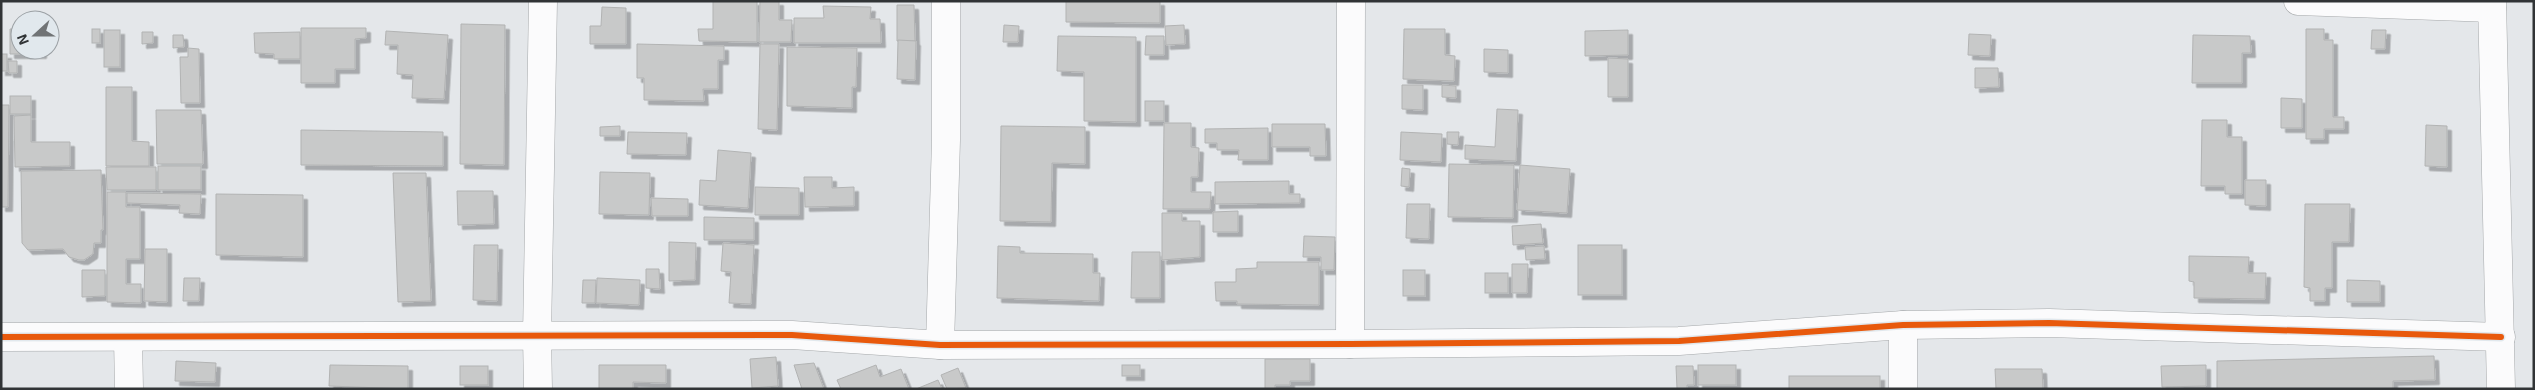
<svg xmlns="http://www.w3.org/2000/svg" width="2535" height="390" viewBox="0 0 2535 390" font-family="'Exo 2',sans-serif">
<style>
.building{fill:#c8c9c9;stroke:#b2b3b3;filter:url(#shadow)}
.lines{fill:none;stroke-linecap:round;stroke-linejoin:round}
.minor-casing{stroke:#a5a8aa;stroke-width:29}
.minor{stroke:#fbfbfc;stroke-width:28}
.cycleway-casing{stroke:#e1e8ed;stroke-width:9}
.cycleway{stroke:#e8590c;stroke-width:6}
</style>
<defs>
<filter id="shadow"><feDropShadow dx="4.5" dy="4.5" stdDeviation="0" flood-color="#0004"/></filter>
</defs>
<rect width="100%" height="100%" fill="#e4e7ea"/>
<g class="building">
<polygon points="713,1 757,1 757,42 699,41 698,29 713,29"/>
<polygon points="760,1 779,1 779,20 792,20 791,42 759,42"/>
<polygon points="1066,1 1160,1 1160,23 1066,22"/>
<polygon points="897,5 914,5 915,41 897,41"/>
<polygon points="823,6 871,7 870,19 880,19 881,43 794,43 794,18 824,18"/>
<polygon points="602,7 626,8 626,44 590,44 590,26 601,26"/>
<polygon points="461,24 505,25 504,165 460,164"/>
<polygon points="1004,25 1019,26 1018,42 1003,42"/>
<polygon points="1184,25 1185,44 1166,45 1165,26"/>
<polygon points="301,28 366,28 366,38 355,39 355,69 335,69 335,83 301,83"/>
<polygon points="10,29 20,29 20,50 42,50 42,54 10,54"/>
<rect x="92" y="29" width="8" height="14"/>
<polygon points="1404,29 1445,29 1445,55 1455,56 1454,81 1403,79"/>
<polygon points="2306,29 2324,29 2324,40 2333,40 2333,117 2344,117 2344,129 2324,129 2324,139 2306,139"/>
<rect x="104" y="30" width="16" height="37"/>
<polygon points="1628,30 1628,55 1585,56 1585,31"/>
<polygon points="2372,30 2386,30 2385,49 2371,49"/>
<polygon points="386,31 448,35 444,99 412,98 413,75 397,74 398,45 385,45"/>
<polygon points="142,32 153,32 153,43 142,44"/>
<polygon points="300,32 300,59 274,59 274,54 255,53 254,33"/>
<polygon points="1969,34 1991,35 1990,56 1968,55"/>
<polygon points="173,35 183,35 184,47 173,48"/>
<polygon points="2193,35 2250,36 2251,53 2242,53 2242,83 2192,83"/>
<polygon points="1058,36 1136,37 1136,122 1084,121 1084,72 1057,71"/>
<polygon points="1146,36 1164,36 1164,55 1145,55"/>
<polygon points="898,40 916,41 915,80 897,79"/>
<polygon points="637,44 724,46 724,60 718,60 718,89 703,89 704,101 644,100 644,78 637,78"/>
<polygon points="760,44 779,44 777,130 758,129"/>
<polygon points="787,47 857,48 856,87 852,87 852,108 787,106"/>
<polygon points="188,48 199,49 200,103 181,103 180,57 188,57"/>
<polygon points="1484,49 1508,50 1508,73 1484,72"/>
<rect x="1" y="54" width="6" height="17"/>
<polygon points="1608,58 1628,59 1628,97 1608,97"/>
<polygon points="8,61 17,61 17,73 9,73"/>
<polygon points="1975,68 1998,68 1999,87 1975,88"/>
<polygon points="1402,85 1423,85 1423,110 1402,109"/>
<polygon points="1442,85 1456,86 1456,98 1442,97"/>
<polygon points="106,87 132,87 132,141 149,142 149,166 106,166"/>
<rect x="10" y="96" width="21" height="18"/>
<polygon points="2281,98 2302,99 2302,128 2281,128"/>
<rect x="1145" y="101" width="19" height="20"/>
<polygon points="1,105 9,105 8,207 1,207"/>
<polygon points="1497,109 1518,110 1516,161 1465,159 1465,145 1495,147"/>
<polygon points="156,110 201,110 203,164 157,164"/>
<polygon points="31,115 31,142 70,142 70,166 15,167 14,116"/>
<polygon points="2202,120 2227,120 2227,137 2242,137 2242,194 2225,194 2225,186 2201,186"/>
<polygon points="1164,123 1191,123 1191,147 1199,148 1198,177 1191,177 1191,192 1211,192 1210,209 1163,209"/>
<polygon points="1272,124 1325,124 1326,156 1310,156 1310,147 1272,147"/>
<polygon points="2426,125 2447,126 2447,167 2425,166"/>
<polygon points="620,126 620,136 600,136 600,127"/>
<polygon points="1001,126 1085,127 1085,164 1052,163 1051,222 1000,221"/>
<polygon points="1268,128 1268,160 1238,160 1239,150 1217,150 1217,143 1205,143 1205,129"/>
<polygon points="301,130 443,132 443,166 301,165"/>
<polygon points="628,132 687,133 686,155 627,154"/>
<polygon points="1401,132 1442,134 1441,162 1400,160"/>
<polygon points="1447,132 1459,132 1458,145 1447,144"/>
<polygon points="718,150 751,153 748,208 699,205 700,180 716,181"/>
<polygon points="1449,164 1514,165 1513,218 1448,217"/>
<polygon points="1520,165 1570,169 1567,213 1517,210"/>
<rect x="158" y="166" width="43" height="24"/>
<polygon points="106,167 156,167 156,190 107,190"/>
<polygon points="1402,168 1410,169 1409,187 1401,186"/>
<polygon points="101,170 103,230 101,230 101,243 94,243 93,254 84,260 79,260 69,257 63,249 28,250 22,243 21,171"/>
<polygon points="600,172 650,173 649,215 599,214"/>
<polygon points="393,173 426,173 431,301 398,302"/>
<polygon points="804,177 832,177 832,188 854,187 854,206 805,207"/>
<polygon points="2245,180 2266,180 2266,206 2245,205"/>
<polygon points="1289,181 1289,194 1300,194 1300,203 1215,204 1215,182"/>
<polygon points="755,187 799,188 799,215 755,215"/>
<polygon points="457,191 493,191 494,224 458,225"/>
<polygon points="107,192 126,192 126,207 140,207 140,259 126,259 126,284 141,284 141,303 107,302"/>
<polygon points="127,193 201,194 200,214 179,213 180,205 127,203"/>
<polygon points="216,194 303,195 303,257 216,255"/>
<polygon points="651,198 688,199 688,216 652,216"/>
<polygon points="1407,204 1430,204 1429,239 1406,238"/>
<polygon points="2305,204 2350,204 2349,242 2332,242 2332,288 2325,288 2325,301 2310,301 2310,288 2304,287"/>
<polygon points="1238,211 1238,232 1213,232 1213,212"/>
<polygon points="1162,213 1182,213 1182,221 1200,221 1200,257 1162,260"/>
<polygon points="704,217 754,218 754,240 704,240"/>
<polygon points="1541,224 1543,243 1513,245 1512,226"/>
<polygon points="1304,236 1335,237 1334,270 1321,270 1321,257 1303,257"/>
<polygon points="669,242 696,243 695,280 669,281"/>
<polygon points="723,243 754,245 751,304 729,303 731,272 721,271"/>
<polygon points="474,245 498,245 497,301 473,300"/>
<rect x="1578" y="245" width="44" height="50"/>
<polygon points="998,246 1020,247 1020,253 1093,254 1093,273 1100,273 1099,301 997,298"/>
<polygon points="1544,246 1545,259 1526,260 1525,247"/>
<polygon points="145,249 167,249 167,302 144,301"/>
<polygon points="1132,252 1160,252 1160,298 1131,298"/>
<polygon points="2189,256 2249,257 2248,273 2266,273 2265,299 2194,298 2194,282 2189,281"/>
<polygon points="1257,262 1319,262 1319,305 1237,304 1237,301 1216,301 1215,282 1236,282 1236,269 1257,268"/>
<polygon points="1512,264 1528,264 1527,293 1512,293"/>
<polygon points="646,269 659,269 660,289 646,288"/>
<polygon points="82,270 105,270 105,296 82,297"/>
<rect x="1403" y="270" width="22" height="26"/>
<rect x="1485" y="273" width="23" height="20"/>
<polygon points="184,278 200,278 199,301 183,301"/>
<polygon points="597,278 640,280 639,305 596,303"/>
<polygon points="583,280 596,280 595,303 582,303"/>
<polygon points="2347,280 2380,281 2380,302 2347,302"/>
<polygon points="2434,356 2435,380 2393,381 2393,389 2217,389 2217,361"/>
<polygon points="776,357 778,386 752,388 750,359"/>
<polygon points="1265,359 1310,359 1310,381 1290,381 1290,385 1275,385 1275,389 1265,389"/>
<polygon points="176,361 216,363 215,382 175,381"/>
<polygon points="814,363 824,389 802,389 794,365"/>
<polygon points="330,365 408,366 408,389 329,386"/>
<polygon points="599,365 666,365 666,383 633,382 633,389 599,389"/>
<polygon points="876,365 880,377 901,369 909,389 841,389 837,380"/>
<rect x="1122" y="365" width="18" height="11"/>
<rect x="1698" y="365" width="38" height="20"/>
<polygon points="2206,365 2206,386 2162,387 2161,366"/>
<rect x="460" y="366" width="28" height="19"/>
<polygon points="1676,366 1693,366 1694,385 1687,385 1687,389 1677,389"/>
<polygon points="958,368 966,388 947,389 941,375"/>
<polygon points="1995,369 2042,369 2043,389 1996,389"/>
<rect x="1789" y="376" width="91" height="13"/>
<polygon points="938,380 942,389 916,389"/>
</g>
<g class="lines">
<defs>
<g id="minor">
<polyline points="2298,1 2492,8"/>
<polyline points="2492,1 2501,389"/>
<polyline points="1903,325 1903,389"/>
<polyline points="1,337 792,335 940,345 1350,344 1679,341 1903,325 2049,323 2501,337"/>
<polyline points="128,338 129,389"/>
<polyline points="1350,344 1351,1"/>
<polyline points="940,345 946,140 946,1"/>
<polyline points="538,389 537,336 543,1"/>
</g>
</defs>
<use href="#minor" class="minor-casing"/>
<use href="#minor" class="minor"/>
<defs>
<polyline id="cycleway" points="1,337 792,335 940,345 1350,344 1679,341 1903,325 2049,323 2501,337"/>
</defs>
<use href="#cycleway" class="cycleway-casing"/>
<use href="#cycleway" class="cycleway"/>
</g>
<rect width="2535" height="390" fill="none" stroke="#313436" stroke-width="5"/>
<g transform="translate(35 35) rotate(249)"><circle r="24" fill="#e1e8ed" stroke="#9ba0a4"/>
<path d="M0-4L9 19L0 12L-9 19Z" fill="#707375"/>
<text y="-8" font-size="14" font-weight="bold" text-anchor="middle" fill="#313436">N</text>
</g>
</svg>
